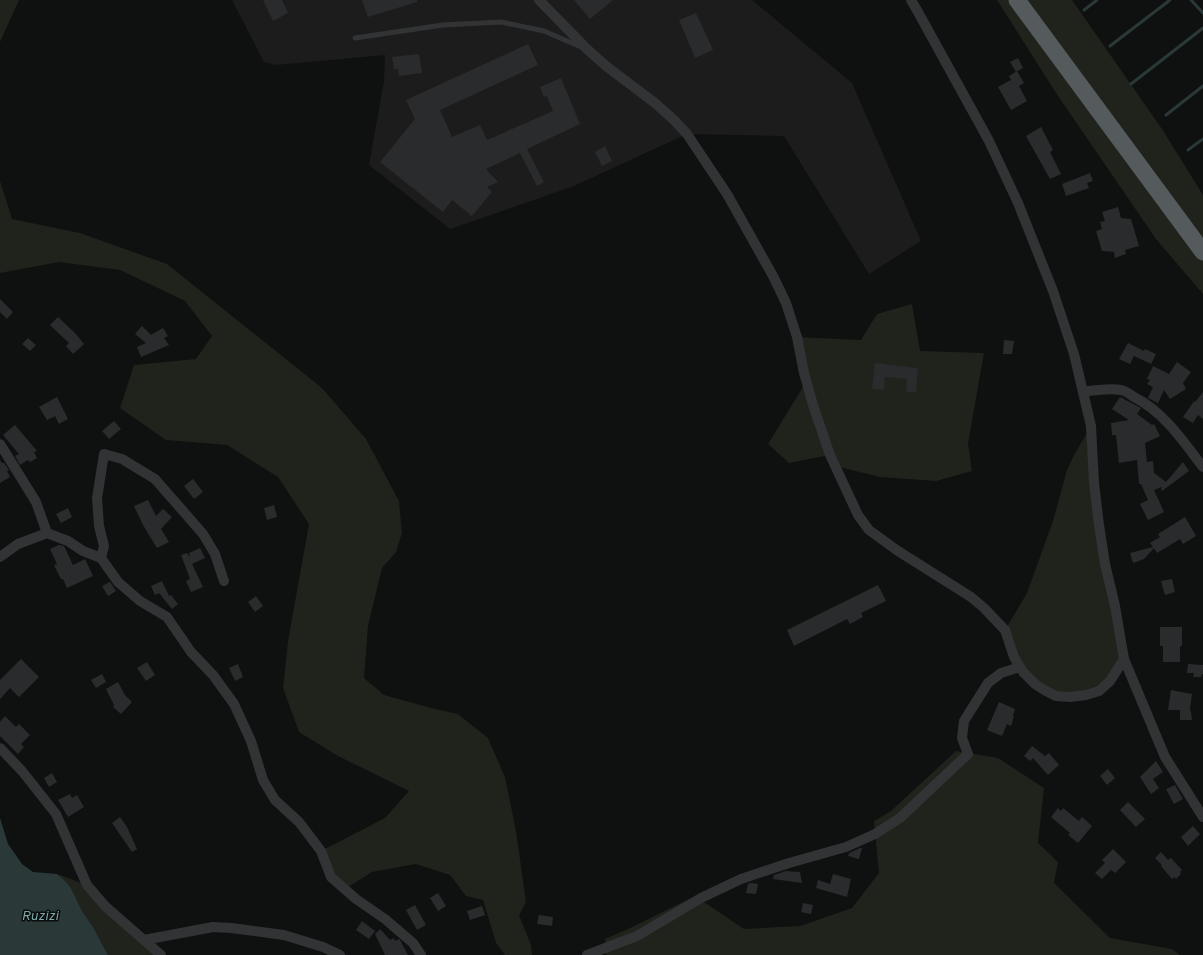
<svg xmlns="http://www.w3.org/2000/svg" width="1203" height="955" viewBox="0 0 1203 955" font-family="Overpass,sans-serif">
<style>
.built{fill:#1c1c1d}
.green{fill:#1f231c}
.water{fill:#2a3838}
.lines{fill:none;stroke-linecap:round;stroke-linejoin:round}
.stream{stroke:#2a3838;stroke-width:3}
.building{fill:#2a2b2c}
.service{stroke:#313335;stroke-width:5}
.minor{stroke:#313335;stroke-width:10}
.trunk{stroke:#555a5d;stroke-width:17}
.labels{text-anchor:middle;stroke-width:3;stroke-linejoin:round;paint-order:stroke}
.water-label{font-size:14px;font-style:italic;fill:#7ba8a9;stroke:#0a0b0b}
</style>
<rect width="100%" height="100%" fill="#0f1010"/>
<polygon class="built" points="232,0 752,0 852,83 921,241 869,274 784,136 687,134 574,186 450,229 369,165 384,81 385,55 276,65 264,62"/>
<g class="green">
<polygon points="0,0 19,0 0,42"/>
<polygon points="997,0 1072,0 1162,129 1203,195 1203,294 1156,239 1056,93"/>
<polygon points="0,181 12,219 80,233 167,264 322,388 366,439 399,501 402,533 396,552 382,568 368,626 364,678 384,695 435,709 458,714 488,738 505,777 516,831 526,902 519,915 531,945 532,955 505,955 496,943 483,900 466,896 450,875 416,864 372,872 345,889 331,877 321,851 385,818 409,791 338,756 299,732 283,688 288,641 309,524 278,477 227,445 166,440 120,408 134,365 196,359 212,336 185,301 120,270 59,262 0,273"/>
<polygon points="912,304 920,351 984,353 968,443 972,471 936,481 880,477 835,466 830,455 789,463 768,444 806,382 797,337 861,340 877,314"/>
<polygon points="1091,426 1094,483 1124,659 1099,691 1056,696 1023,672 1005,630 1027,593 1053,521 1067,470 1074,455"/>
<polygon points="956,751 998,758 1044,788 1038,843 1058,862 1054,883 1110,938 1172,949 1180,955 606,955 605,939 628,929 695,896 744,929 800,926 852,908 879,873 874,821 891,811"/>
<polygon points="57,874 87,885 161,955 108,955 93,927 82,911 71,888"/>
</g>
<polygon class="water" points="0,818 8,844 22,864 33,872 57,874 65,881 71,888 82,911 93,927 108,955 0,955"/>
<g class="lines">
<g class="stream">
<polyline points="1191,0 1203,13"/>
<polyline points="1084,10 1097,0"/>
<polyline points="1110,46 1170,0"/>
<polyline points="1131,84 1203,28"/>
<polyline points="1166,115 1203,86"/>
<polyline points="1188,150 1203,139"/>
</g>
</g>
<g class="building">
<polygon points="263,0 282,0 288,13 273,21"/>
<polygon points="362,0 417,0 417,2 368,17"/>
<polygon points="574,0 613,0 590,19"/>
<polygon points="696,13 713,50 695,58 679,20"/>
<polygon points="528,44 538,65 440,110 452,137 480,125 487,140 553,111 547,96 544,97 540,87 561,78 580,124 527,149 544,182 537,186 520,153 486,169 498,182 487,187 492,192 472,216 452,200 443,212 380,162 415,119 406,100"/>
<polygon points="419,54 422,73 399,76 398,69 394,69 392,57"/>
<polygon points="1018,58 1023,68 1016,72 1010,62"/>
<polygon points="1017,71 1024,83 1019,86 1027,101 1011,110 998,87 1011,80 1009,76"/>
<polygon points="1041,127 1053,150 1050,152 1061,174 1050,179 1026,136"/>
<polygon points="605,146 612,161 602,166 595,152"/>
<polygon points="1090,173 1093,181 1087,183 1089,188 1066,196 1062,184"/>
<polygon points="1118,207 1121,218 1131,219 1139,246 1125,250 1126,254 1115,258 1114,252 1102,251 1096,231 1102,229 1100,222 1105,221 1102,212"/>
<polygon points="0,299 13,312 7,319 0,312"/>
<polygon points="58,317 76,334 84,344 73,354 66,346 69,343 50,325"/>
<polygon points="142,326 151,335 163,328 168,336 164,338 169,345 141,357 137,347 146,343 135,334"/>
<polygon points="28,338 36,345 30,351 22,344"/>
<polygon points="1004,340 1014,341 1012,354 1003,354"/>
<polygon points="1128,343 1144,351 1145,349 1156,354 1151,364 1134,356 1130,364 1119,359"/>
<polygon points="1177,362 1191,372 1183,383 1186,389 1170,399 1164,390 1158,403 1148,398 1153,387 1147,384 1150,380 1147,379 1153,366 1169,374"/>
<polygon points="875,363 918,368 916,392 906,392 907,379 885,377 884,390 872,389"/>
<polygon points="1203,392 1203,419 1198,415 1193,423 1183,417 1194,401 1195,402"/>
<polygon points="57,397 68,419 59,424 55,416 47,420 39,407"/>
<polygon points="1120,397 1141,408 1137,414 1152,425 1154,424 1160,436 1145,443 1147,462 1153,461 1154,473 1166,482 1183,462 1189,471 1162,491 1161,489 1162,487 1154,490 1164,512 1148,520 1140,504 1148,500 1141,484 1139,484 1137,460 1119,463 1116,435 1112,435 1111,423 1129,420 1112,409"/>
<polygon points="114,421 121,429 109,439 102,431"/>
<polygon points="15,425 37,451 34,452 37,458 30,462 28,460 20,465 15,456 19,454 3,435"/>
<polygon points="0,460 2,463 4,463 9,470 7,471 10,477 0,483"/>
<polygon points="193,479 203,492 194,499 184,486"/>
<polygon points="148,500 156,516 163,509 172,517 161,529 169,542 157,548 143,525 134,506"/>
<polygon points="274,505 277,517 267,520 264,508"/>
<polygon points="68,508 72,517 61,523 56,514"/>
<polygon points="1185,517 1196,536 1183,544 1180,539 1157,553 1154,548 1144,559 1133,563 1130,553 1153,547 1150,543 1160,537 1158,534"/>
<polygon points="59,545 64,546 73,565 85,559 93,576 67,588 63,579 61,579 54,565 57,564 50,549"/>
<polygon points="200,548 205,558 192,564 203,587 191,592 186,581 190,579 181,555 187,553 189,556 190,556 189,553"/>
<polygon points="1172,579 1175,592 1165,595 1161,581"/>
<polygon points="162,581 169,596 171,595 178,604 172,609 159,593 155,595 151,586"/>
<polygon points="110,582 116,591 108,596 102,586"/>
<polygon points="878,585 886,601 861,613 863,617 850,624 847,619 794,646 787,630"/>
<polygon points="256,596 263,606 255,612 248,602"/>
<polygon points="1160,627 1182,627 1182,646 1180,646 1180,662 1163,662 1163,646 1160,646"/>
<polygon points="21,659 39,677 19,697 10,688 0,699 0,680"/>
<polygon points="147,662 155,675 146,681 137,668"/>
<polygon points="238,664 243,677 235,681 229,668"/>
<polygon points="1188,664 1203,665 1203,674 1202,674 1201,677 1193,677 1194,673 1187,673"/>
<polygon points="102,674 106,682 96,688 91,680"/>
<polygon points="118,682 125,695 132,702 121,714 113,707 114,705 106,689"/>
<polygon points="1171,690 1192,694 1190,709 1191,712 1192,720 1180,720 1180,710 1168,710"/>
<polygon points="999,702 1015,709 1013,715 1014,716 1011,726 1007,724 1002,736 987,730"/>
<polygon points="5,716 16,727 19,724 30,735 21,744 24,747 18,754 0,736 0,722"/>
<polygon points="1032,746 1045,756 1049,753 1059,765 1048,775 1033,758 1030,761 1024,756"/>
<polygon points="1156,761 1163,772 1153,779 1159,788 1151,794 1140,777"/>
<polygon points="1108,769 1115,778 1107,785 1100,776"/>
<polygon points="52,773 57,782 49,787 44,778"/>
<polygon points="1175,785 1183,799 1174,804 1166,789"/>
<polygon points="70,794 72,798 77,795 84,807 68,817 58,800"/>
<polygon points="1128,802 1145,819 1136,827 1120,810"/>
<polygon points="1058,808 1061,811 1063,808 1079,821 1082,817 1092,826 1078,843 1068,835 1070,833 1051,817"/>
<polygon points="120,817 127,827 137,849 132,852 112,823"/>
<polygon points="1193,826 1200,834 1188,846 1181,837"/>
<polygon points="860,848 862,848 859,859 848,856 849,853"/>
<polygon points="1113,849 1126,862 1115,873 1111,870 1102,879 1095,873 1105,863 1102,860"/>
<polygon points="1161,852 1168,860 1171,858 1182,870 1180,872 1181,874 1176,879 1174,877 1172,879 1161,866 1162,865 1155,858"/>
<polygon points="786,871 800,872 802,883 773,879 774,875"/>
<polygon points="833,874 851,879 847,897 816,888 818,880 830,884"/>
<polygon points="751,883 758,884 756,894 746,893 748,884"/>
<polygon points="438,893 446,906 438,911 430,898"/>
<polygon points="803,903 813,905 811,914 801,912"/>
<polygon points="415,905 426,925 417,930 406,910"/>
<polygon points="482,906 485,915 470,920 467,911"/>
<polygon points="539,915 553,917 552,926 537,924"/>
<polygon points="362,921 375,931 369,939 356,930"/>
<polygon points="380,929 390,940 394,938 395,941 399,939 400,940 408,955 385,955 375,934"/>
</g>
<g class="lines">
<polyline class="service" points="355,38 443,25 501,22 544,31 581,47"/>
<g class="minor">
<polyline points="539,0 588,50 606,66 655,103 675,121 687,134 727,194 773,276 786,303 797,337 804,373 813,405 830,455 858,515 869,530 898,551 971,597 984,608 1005,630 1014,657 1023,672 1035,684 1046,691 1056,696 1070,697 1086,695 1099,691 1110,681 1124,659"/>
<polyline points="911,0 918,12 989,141 1018,203 1053,291 1074,354 1091,426 1094,483 1099,525 1105,564 1115,606 1124,659 1165,757 1203,817"/>
<path d="M1083,392C1095,390 1109,388 1121,390C1125,391 1130,394 1134,397C1164,412 1183,441 1203,467"/>
<polyline points="0,444 36,502 47,533"/>
<polyline points="0,557 18,544 47,533 68,541 83,551 101,558 118,582 140,601 167,617 191,652 213,675 234,704 251,741 263,780 275,800 299,822 321,851 331,877 356,899 385,919 413,943 421,955"/>
<polyline points="101,558 104,546 99,526 97,498 104,454 122,459 155,479 203,534 215,554 224,581"/>
<polyline points="0,748 22,771 56,814 87,885 105,906 161,955"/>
<polyline points="144,940 213,927 231,928 284,935 323,947 340,955"/>
<polyline points="587,955 637,936 701,898 741,879 789,863 846,847 875,834 900,818 968,754 962,738 964,721 988,683 1001,673 1020,667"/>
</g>
<polyline class="trunk" points="1017,0 1203,252"/>
</g>
<g class="labels">
<g class="water-label">
<text x="40" y="920">Ruzizi</text>
</g>
</g>
</svg>
